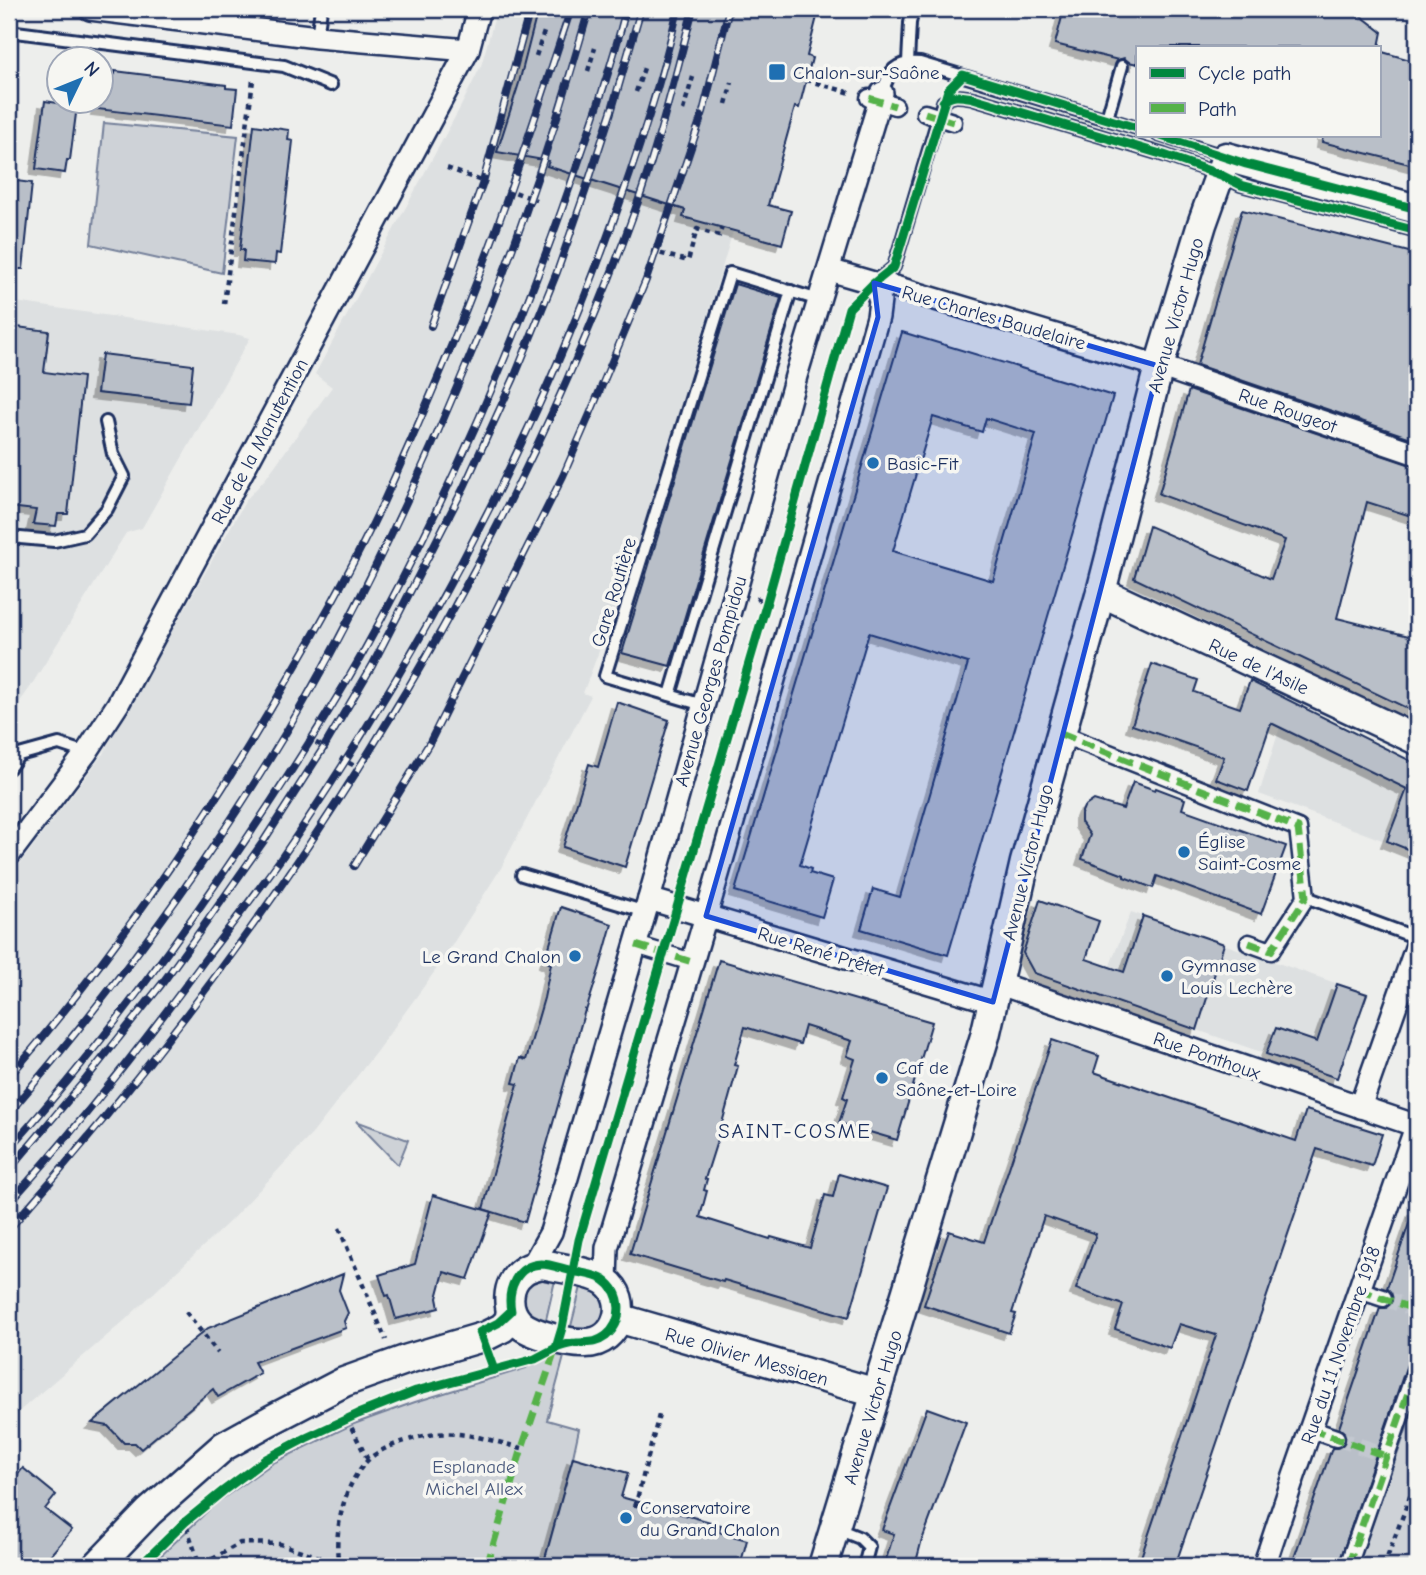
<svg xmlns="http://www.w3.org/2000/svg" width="1426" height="1575" viewBox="0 0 1426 1575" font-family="'Comic Neue',sans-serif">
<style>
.built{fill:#dde0e1}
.green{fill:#ced2d7;stroke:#74809a;stroke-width:2}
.building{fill:#b9bfc8;stroke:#1b2f5e;stroke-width:2;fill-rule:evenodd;filter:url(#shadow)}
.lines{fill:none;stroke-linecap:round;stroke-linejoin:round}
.pedestrian-tunnel{stroke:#c3c8d0;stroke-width:16;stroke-dasharray:16 8;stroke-linecap:butt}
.service-casing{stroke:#1b2f5e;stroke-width:16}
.pedestrian-casing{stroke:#1b2f5e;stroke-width:21}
.minor-casing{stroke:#1b2f5e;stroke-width:26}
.tertiary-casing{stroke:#1b2f5e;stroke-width:33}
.path{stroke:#1b2f5e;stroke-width:4.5;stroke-dasharray:5 5;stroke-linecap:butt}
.service{stroke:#f6f6f2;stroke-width:10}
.pedestrian{stroke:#f6f6f2;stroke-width:16}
.minor{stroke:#f6f6f2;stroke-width:21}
.tertiary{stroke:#f6f6f2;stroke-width:28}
.rail-casing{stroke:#1b2f5e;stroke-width:8}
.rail{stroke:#f6f6f2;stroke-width:5;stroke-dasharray:16;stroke-linecap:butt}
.quiet{stroke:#55b248;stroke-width:7;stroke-dasharray:14 7;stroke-linecap:butt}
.cycleway-casing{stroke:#f6f6f2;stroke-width:13}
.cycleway{stroke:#00873e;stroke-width:9}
.marked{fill:#1d4ed8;fill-opacity:0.2;stroke:#1d4ed8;stroke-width:5;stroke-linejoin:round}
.poi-dot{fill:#1f6fb2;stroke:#f6f6f2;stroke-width:2.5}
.labels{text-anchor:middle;stroke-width:7;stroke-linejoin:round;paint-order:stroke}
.poi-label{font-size:19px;fill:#1b2f5e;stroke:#f6f6f2;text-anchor:start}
.street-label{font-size:19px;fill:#1b2f5e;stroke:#f6f6f2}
.park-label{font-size:19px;fill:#48587c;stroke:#f6f6f2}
.neighbourhood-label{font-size:21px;letter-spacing:2px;fill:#1b2f5e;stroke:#f6f6f2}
</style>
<defs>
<filter id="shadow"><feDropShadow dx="-6" dy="6" stdDeviation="0" flood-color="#0004"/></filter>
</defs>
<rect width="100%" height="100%" fill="#edeeec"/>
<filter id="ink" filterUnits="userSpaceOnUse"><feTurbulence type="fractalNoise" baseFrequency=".0143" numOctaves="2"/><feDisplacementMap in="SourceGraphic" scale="14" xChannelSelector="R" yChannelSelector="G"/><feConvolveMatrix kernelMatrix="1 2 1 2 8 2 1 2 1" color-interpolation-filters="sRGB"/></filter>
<g filter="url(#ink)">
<g class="built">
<polygon points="497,9 819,9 807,56 812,58 799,108 795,107 769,205 791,211 733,231 649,511 622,591 583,693 591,696 501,868 438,967 376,1052 313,1133 230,1221 124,1321 9,1420 9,878 103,754 246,500 266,478 332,387 315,374 461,106 481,66"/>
<polygon points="9,301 239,335 250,338 142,528 126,533 29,689 9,717"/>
<polygon points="1292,702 1417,764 1417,853 1259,794 1280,727"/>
<polygon points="1131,912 1367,994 1337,1078 1098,996"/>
</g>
<g class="green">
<polygon points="104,123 238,136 222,273 91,244"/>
<polygon points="356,1121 408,1140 398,1165"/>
<path d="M535,1275L556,1276L545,1324L530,1319C518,1296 518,1294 535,1275Z"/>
<polygon points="582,1283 602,1295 606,1305 604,1318 591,1331 570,1330"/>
<polygon points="565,1353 547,1420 579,1429 573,1457 543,1566 150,1566 215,1504 273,1463 351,1425 415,1402 526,1368 546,1354"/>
<polygon points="1417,1400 1417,1566 1357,1566"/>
</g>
<g class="building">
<polygon points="538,9 819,9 807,56 812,58 799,108 795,107 768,205 791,211 782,244 683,217 685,210 547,166 549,161 497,152 519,83"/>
<polygon points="1064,9 1352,9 1382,32 1379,47 1137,47 1137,64 1129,62 1124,58 1118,60 1055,44"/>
<polygon points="1379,51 1417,62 1417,85 1413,102 1417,103 1417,166 1322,142 1323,135 1379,135"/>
<polygon points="115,71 226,85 226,88 237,89 233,125 97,109 99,102 102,102 102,72 115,74"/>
<polygon points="45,101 77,106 70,160 67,160 65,173 36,169"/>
<polygon points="254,125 289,130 288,140 293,141 280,254 276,253 275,264 243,261 244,250 240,250"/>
<polygon points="9,180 32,183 23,269 9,269"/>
<polygon points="1242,210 1417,254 1417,440 1197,365"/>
<polygon points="735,284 781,298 670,666 622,653"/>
<polygon points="9,326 49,331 44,372 83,377 68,514 58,514 56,526 33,524 36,510 9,507"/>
<path d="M902,332L1113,396L948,955L861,929L873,889L900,897L968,663L869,633L800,865L811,869L810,873L833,880L822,917L735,891ZM933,417L982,432L986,418L1036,434L993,581L893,551Z"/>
<polygon points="102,354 193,365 189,403 97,393"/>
<polygon points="1189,390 1417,467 1417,518 1367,502 1337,618 1417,638 1417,713 1134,578 1149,526 1271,579 1285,540 1159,494"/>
<polygon points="1152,664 1198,680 1194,692 1240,708 1250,681 1417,764 1417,853 1387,841 1407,789 1271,723 1248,791 1216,779 1224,757 1132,725"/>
<polygon points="617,702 669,720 625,867 563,847 589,764 598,767"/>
<polygon points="1133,782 1155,790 1156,788 1185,799 1182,809 1286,846 1261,914 1157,876 1153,888 1124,877 1124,875 1082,859 1090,835 1081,822 1081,814 1084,807 1094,800 1123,809"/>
<polygon points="1040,900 1099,921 1086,959 1124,972 1143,916 1224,944 1197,1030 1034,973 1023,953"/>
<polygon points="561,907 612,924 600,967 586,1011 585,1010 525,1222 483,1209 518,1084 513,1083 520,1058 526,1060 544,998 551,964 545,961"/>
<polygon points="719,960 932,1022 897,1140 839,1123 847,1099 843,1097 855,1059 847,1056 852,1041 805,1026 800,1044 745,1027 734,1065 738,1066 717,1141 705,1179 707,1179 704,1190 707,1191 700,1217 770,1239 771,1237 810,1248 825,1195 833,1197 839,1174 887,1188 849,1317 724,1280 723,1282 630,1254"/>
<polygon points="1337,984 1367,994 1337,1078 1266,1054 1276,1028 1317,1042"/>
<polygon points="1052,1040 1099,1056 1094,1072 1296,1141 1306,1110 1382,1134 1372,1166 1317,1149 1175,1566 1138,1566 1216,1335 1179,1324 1170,1348 1115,1329 1123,1305 1076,1289 1096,1234 1044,1216 1012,1313 1016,1314 1009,1333 924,1305 949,1231 984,1242"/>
<polygon points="433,1195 492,1212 468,1279 444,1272 437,1298 439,1308 396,1319 389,1295 386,1296 379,1275 415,1264"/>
<polygon points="1414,1209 1417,1210 1417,1335 1338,1566 1306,1566 1293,1561 1332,1448 1337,1448 1342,1446 1346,1441 1344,1432 1339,1428 1380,1308 1386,1308 1393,1302 1393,1295 1387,1288"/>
<polygon points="343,1274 339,1290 348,1313 344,1321 346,1328 254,1362 260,1373 218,1397 213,1389 141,1449 135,1443 124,1443 108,1426 92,1423 208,1328"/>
<polygon points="927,1408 966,1422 921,1543 915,1566 884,1566 894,1534 882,1530"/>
<polygon points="573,1457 628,1473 621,1497 721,1525 719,1532 747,1540 740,1566 543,1566"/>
<polygon points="23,1468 56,1495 45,1509 72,1530 41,1566 18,1566 9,1559 9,1486"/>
</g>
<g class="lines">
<g class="pedestrian-tunnel">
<polyline points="1383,1298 1417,1310"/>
<polyline points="1336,1438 1377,1452"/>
</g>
<defs>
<g id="service">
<polyline points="16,32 284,66 331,85"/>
<polyline points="317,37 321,9"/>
<polyline points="908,62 910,23 913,9"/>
<path d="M882,93C889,71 895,61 920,63L1137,128"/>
<polyline points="1107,118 1122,66"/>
<polyline points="1158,135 1224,156"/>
<path d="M875,283L894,267L943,102C952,93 962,96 973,98L1164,155L1221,175L1241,185L1417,231"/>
<polyline points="9,537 54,541 85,534 107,509 124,476 113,454 106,422"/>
<polyline points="670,695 791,291"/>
<polyline points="703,705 605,676 730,273 819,300"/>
<polyline points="9,768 19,755 59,744 86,753"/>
<polyline points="522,875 646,912"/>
<polyline points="1306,897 1417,938"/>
<polyline points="835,1528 860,1538 869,1547 864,1566"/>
</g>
<g id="pedestrian">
<polyline points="869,98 895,106"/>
<polyline points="925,113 953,122"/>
<polyline points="1061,734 1298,828 1306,897 1271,951 1249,943"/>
<polyline points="636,945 692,962"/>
<polyline points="1359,1290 1383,1298"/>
<polyline points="1310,1429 1336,1438"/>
<polyline points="1348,1566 1417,1367"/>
</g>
<g id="minor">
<polyline points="90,9 317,37 468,50"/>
<polyline points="829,270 874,283 895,287 1159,366 1417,454"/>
<polyline points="9,855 86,753 118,704 468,50 479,9"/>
<polyline points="649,899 993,1002"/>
<polyline points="997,983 1417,1126"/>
<polyline points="1360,1107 1417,945"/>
<polyline points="532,1266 551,1232 649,899 796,376 882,93"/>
<polyline points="606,1282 607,1248 706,916 878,317 880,301 874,283"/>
<polyline points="1264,1566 1294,1476 1417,1124"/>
</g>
<g id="tertiary">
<polyline points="1101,592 1417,740"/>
<path d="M542,1264C559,1268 592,1272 605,1281C631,1299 618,1343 586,1343C570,1344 531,1334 520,1324C505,1310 506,1284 522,1272C528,1267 535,1266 542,1264Z"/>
<polyline points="618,1318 876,1393"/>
<polyline points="97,1566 149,1512 224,1446 271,1420 344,1382 408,1359 486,1336 502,1328 509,1321 511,1311"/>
<polyline points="823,1566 985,1036 1025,862 1101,592 1159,366 1202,224 1226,157 1417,209"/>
</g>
</defs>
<use href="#service" class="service-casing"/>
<use href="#pedestrian" class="pedestrian-casing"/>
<use href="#minor" class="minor-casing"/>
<use href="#tertiary" class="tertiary-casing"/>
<g class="path">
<polyline points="536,56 544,32"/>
<polyline points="588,71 595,48"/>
<polyline points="806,80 851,93"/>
<polyline points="636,92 645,65"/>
<polyline points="726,104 732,82"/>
<polyline points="683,110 693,77"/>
<polyline points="447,168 487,183"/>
<polyline points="506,189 536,200"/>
<polyline points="651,251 688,261 697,229 719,236 722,227"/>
<polyline points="224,304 253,80"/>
<polyline points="756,598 773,605"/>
<polyline points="307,738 328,749"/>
<polyline points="340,758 364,771"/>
<polyline points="339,1228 386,1340"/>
<polyline points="186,1312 218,1353"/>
<polyline points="347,1419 368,1460"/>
<polyline points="635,1507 659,1415"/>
<polyline points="182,1518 185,1522 200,1566"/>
<polyline points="205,1566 211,1560 240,1543 280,1544 338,1563"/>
<path d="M339,1566C333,1534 343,1484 368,1460C382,1446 417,1436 437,1434C466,1431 495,1442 522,1448"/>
<polyline points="1384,1566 1417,1478"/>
</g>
<use href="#service" class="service"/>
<use href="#pedestrian" class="pedestrian"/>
<use href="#minor" class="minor"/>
<use href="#tertiary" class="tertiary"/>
<defs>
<g id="rail">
<polyline points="431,326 483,182 530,9"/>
<polyline points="354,866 430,742 563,476 590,414 646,280 703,112 729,9"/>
<path d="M9,1077C117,952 214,810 295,667C326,614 356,560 382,505C419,424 455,341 486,257C517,175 543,92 571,9"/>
<path d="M9,1113C105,1001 193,883 271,757C333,657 385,551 433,443C468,362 503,280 531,196C553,134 571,72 589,9"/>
<path d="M9,1149C88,1061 160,966 226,869C273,800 319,730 360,658C440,514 507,364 562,209C585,143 609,77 626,9"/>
<polyline points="9,1170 86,1079 161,985 208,920 263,842 324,747 372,666 464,487 514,378 557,272 585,192 612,109 641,9"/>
<path d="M9,1203C81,1124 146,1040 209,954C233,923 257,892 280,860C308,820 334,779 360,738C458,581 542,415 606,241C634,165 660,88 678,9"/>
<path d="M9,1229C275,931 497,590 634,213C658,147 675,77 693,9"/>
</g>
</defs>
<use href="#rail" class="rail-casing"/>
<use href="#rail" class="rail"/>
<g class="quiet">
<polyline points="869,98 895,106"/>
<polyline points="925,113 953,122"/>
<polyline points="1061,734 1298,828 1306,897 1271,951 1249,943"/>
<polyline points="636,945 692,962"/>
<polyline points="1409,1149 1417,1151"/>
<polyline points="1359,1290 1417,1310"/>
<polyline points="1310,1429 1386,1456"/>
<polyline points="487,1566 522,1448 556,1348"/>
<polyline points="1348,1566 1417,1367"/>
</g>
<defs>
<g id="cycleway">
<path d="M943,102C952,93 962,96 973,98L1164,155L1221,175L1241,185L1417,231"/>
<polyline points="1158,135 1246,164 1417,209"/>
<path d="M494,1370L480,1332L498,1323L511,1311C507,1290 516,1265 541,1264C551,1264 563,1269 573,1271C583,1274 595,1274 604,1280C623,1293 624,1321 606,1336C595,1344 589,1342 576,1343C569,1343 562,1346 556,1348"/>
<polyline points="140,1566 185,1522 223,1491 266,1459 306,1438 358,1414 416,1391 535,1359 556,1348 562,1328 579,1240 767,602 849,308 874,283 894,267 948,90 963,75 1137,128"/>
</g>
</defs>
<use href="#cycleway" class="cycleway-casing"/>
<use href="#cycleway" class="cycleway"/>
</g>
</g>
<path class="marked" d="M874,283L1159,366L993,1002L706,916L878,317Z"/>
<g class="poi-dot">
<rect x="768" y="63" width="18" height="18" rx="3.5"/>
<circle cx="873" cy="463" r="7"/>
<circle cx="1184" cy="852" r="7"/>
<circle cx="575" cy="956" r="7"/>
<circle cx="1167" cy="976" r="7"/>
<circle cx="882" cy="1078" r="7"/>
<circle cx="626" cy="1518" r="7"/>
</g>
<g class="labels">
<g class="poi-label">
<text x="793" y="79">Chalon-sur-Saône</text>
<text x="887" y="470">Basic-Fit</text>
<text x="1198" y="848">Église<tspan x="1198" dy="22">Saint-Cosme</tspan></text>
<text x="561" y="963" text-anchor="end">Le Grand Chalon</text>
<text x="1181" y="972">Gymnase<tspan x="1181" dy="22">Louis Lechère</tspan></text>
<text x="896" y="1074">Caf de<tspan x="896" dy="22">Saône-et-Loire</tspan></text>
<text x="640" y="1514">Conservatoire<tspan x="640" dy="22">du Grand Chalon</tspan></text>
</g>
<g class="street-label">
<text transform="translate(1175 315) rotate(-74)" y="7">Avenue Victor Hugo</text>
<text transform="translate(994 317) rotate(16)" y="7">Rue Charles Baudelaire</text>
<text transform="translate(1288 410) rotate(19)" y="7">Rue Rougeot</text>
<text transform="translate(259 441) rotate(-62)" y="7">Rue de la Manutention</text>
<text transform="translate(613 592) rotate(-73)" y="7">Gare Routière</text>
<text transform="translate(1259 666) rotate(25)" y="7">Rue de l'Asile</text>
<text transform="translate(710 681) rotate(-74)" y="7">Avenue Georges Pompidou</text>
<text transform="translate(1027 862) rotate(-76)" y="7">Avenue Victor Hugo</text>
<text transform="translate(821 951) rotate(17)" y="7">Rue René Prêtet</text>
<text transform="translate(1207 1055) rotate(19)" y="7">Rue Ponthoux</text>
<text transform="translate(1340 1345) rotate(-71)" y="7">Rue du 11 Novembre 1918</text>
<text transform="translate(747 1356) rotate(16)" y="7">Rue Olivier Messiaen</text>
<text transform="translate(872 1407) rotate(-73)" y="7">Avenue Victor Hugo</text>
</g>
<g class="park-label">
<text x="474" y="1473">Esplanade<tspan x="474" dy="22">Michel Allex</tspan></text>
</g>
<g class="neighbourhood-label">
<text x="795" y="1138">SAINT-COSME</text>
</g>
</g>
<rect width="1426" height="1575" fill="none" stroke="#f6f6f2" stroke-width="35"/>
<rect x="18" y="18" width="1391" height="1540" fill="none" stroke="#1b2f5e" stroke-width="2.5" filter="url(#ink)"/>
<rect x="1136" y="46" width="245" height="91" fill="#f6f6f2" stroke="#9ea6b7" stroke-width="2"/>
<rect x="1150" y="68" width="35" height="10" fill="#00873e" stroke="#9ea6b7" stroke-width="2"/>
<text x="1198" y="80" font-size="21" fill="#1b2f5e">Cycle path</text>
<rect x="1150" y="103" width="35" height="10" fill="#55b248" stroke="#9ea6b7" stroke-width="2"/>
<text x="1198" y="116" font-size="21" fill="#1b2f5e">Path</text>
<g transform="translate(80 80) rotate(47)"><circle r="33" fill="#f6f6f2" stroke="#9ea6b7" stroke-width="2"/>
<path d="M0-5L12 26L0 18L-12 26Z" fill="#1f6fb2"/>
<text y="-10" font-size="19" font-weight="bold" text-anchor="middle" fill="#1b2f5e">N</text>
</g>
</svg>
